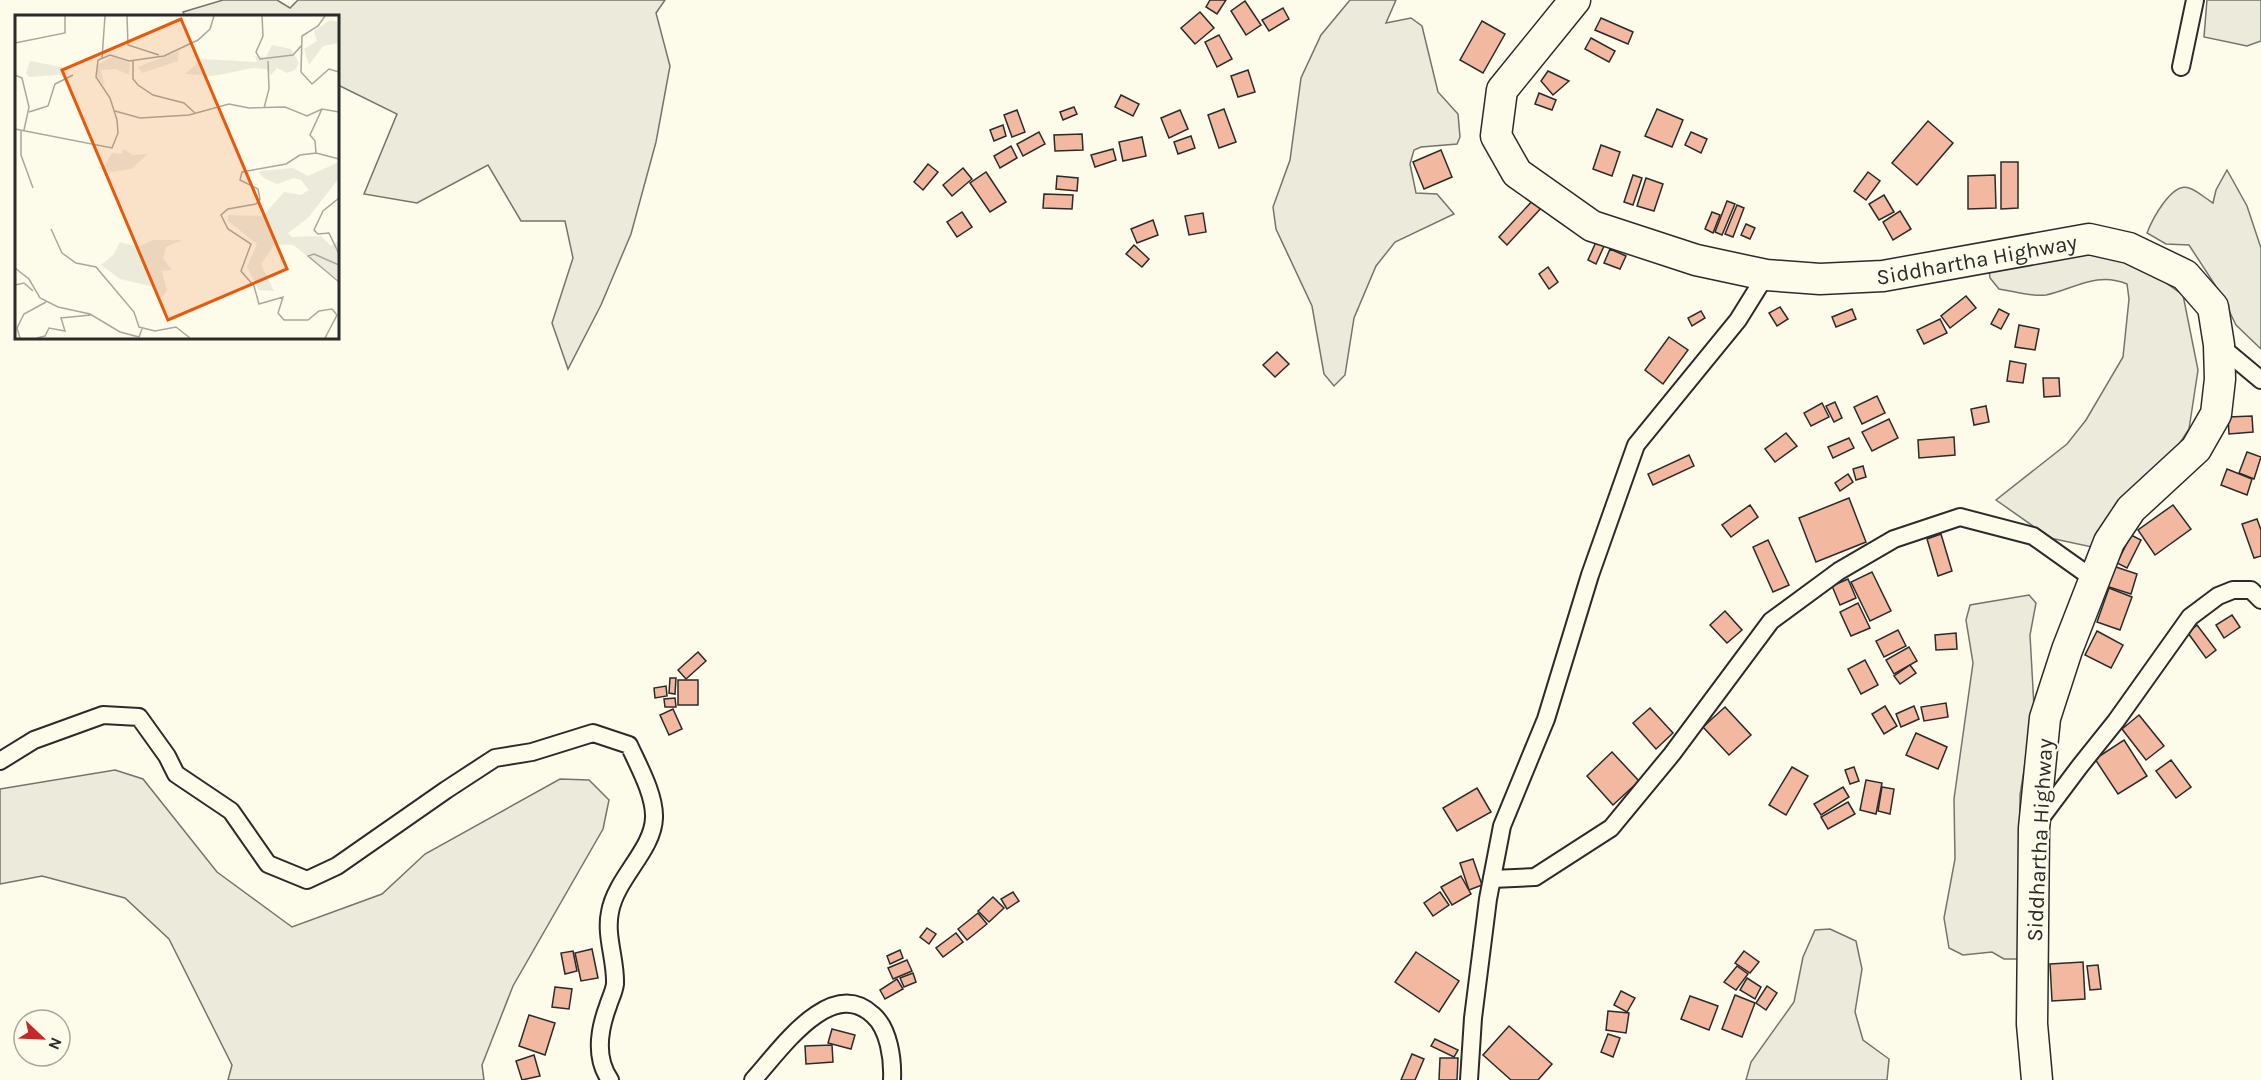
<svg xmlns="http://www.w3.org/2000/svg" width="2261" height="1080" viewBox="0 0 2261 1080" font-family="Karla,sans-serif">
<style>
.green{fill:#ecebdb;stroke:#74746e;stroke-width:1.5}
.building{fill:#f2b8a0;stroke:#2b2b2b;stroke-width:1.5}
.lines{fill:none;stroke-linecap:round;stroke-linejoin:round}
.street-casing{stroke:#2b2b2b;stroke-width:20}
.highway-casing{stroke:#2b2b2b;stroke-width:33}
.street{stroke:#fdfbea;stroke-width:16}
.highway{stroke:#fdfbea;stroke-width:30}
.labels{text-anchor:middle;stroke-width:4.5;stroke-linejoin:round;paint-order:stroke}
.street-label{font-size:22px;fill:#2b2b2b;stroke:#fdfbea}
.inset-road{fill:none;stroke:#a9a89e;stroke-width:1.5}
.view{fill:#e8590c;fill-opacity:0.15;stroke:#e8590c;stroke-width:3}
.inset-edge{fill:none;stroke:#2b2b2b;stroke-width:3}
</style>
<rect width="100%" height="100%" fill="#fdfbea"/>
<g class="green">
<polygon points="223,0 277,0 290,8 298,0 665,0 656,13 670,66 656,142 631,234 601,305 568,369 552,323 573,258 565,221 521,221 488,165 417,203 364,194 397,114 338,85 338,16 185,16 183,12"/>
<polygon points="1350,0 1396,0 1386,23 1411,18 1422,26 1438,92 1458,114 1460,137 1457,144 1421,147 1414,150 1410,164 1416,193 1437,194 1454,214 1395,242 1376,266 1354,318 1345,375 1334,386 1324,374 1312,306 1276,229 1273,207 1290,160 1301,78 1321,35"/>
<polygon points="2207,0 2261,0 2261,41 2247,46 2204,37"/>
<path d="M2227,170L2247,206L2261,248V349L2236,325L2221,294L2189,245L2166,244L2147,233C2152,220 2172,181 2189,188C2198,191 2206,199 2213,203L2216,190Z"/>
<path d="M2121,251L2183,295L2198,370L2189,429L2166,464L2092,547L2050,538L1996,500L2067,444L2086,420L2123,357L2129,299L2127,284C2097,271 2074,289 2046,295C2032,297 2013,291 1999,289L1990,278L1988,263Z"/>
<polygon points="2029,595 2036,603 2030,635 2034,707 2020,795 2019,959 2004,959 1992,952 1963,955 1949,948 1944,918 1955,859 1954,799 1973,663 1966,620 1970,605"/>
<polygon points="115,770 143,779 217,872 292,927 382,894 425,854 560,779 589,780 609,800 603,829 513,986 482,1065 484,1080 228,1080 232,1065 169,939 125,898 42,876 0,884 0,789"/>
<polygon points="1830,929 1856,941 1862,969 1855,1012 1863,1040 1889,1059 1887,1080 1746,1080 1751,1062 1794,1002 1803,957 1815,930"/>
</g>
<g class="building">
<polygon points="1210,0 1226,0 1217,14 1206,7"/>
<polygon points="1245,1 1261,25 1246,35 1231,11"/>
<polygon points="1283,8 1289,19 1269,31 1262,20"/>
<polygon points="1200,12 1214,28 1195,44 1181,28"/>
<polygon points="1601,18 1633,32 1628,44 1595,30"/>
<polygon points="1482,21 1505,34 1483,73 1460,60"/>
<polygon points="1219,35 1232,59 1217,67 1205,42"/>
<polygon points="1591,38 1615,51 1609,62 1585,49"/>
<polygon points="1248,70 1255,92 1238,97 1231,76"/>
<polygon points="1548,71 1569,81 1553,95 1541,81"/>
<polygon points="1539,93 1556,100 1552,110 1535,104"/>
<polygon points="1121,95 1139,104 1133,116 1115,107"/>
<polygon points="1074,107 1077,114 1063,120 1060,112"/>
<polygon points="1224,109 1236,142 1219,148 1208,115"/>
<polygon points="1657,109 1683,120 1672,147 1645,136"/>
<polygon points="1017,110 1025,132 1012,137 1004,115"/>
<polygon points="1180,110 1188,129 1169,138 1161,118"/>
<polygon points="1928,121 1953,143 1917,185 1892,163"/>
<polygon points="1003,125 1006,136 994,141 990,130"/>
<polygon points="1039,132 1045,144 1023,156 1017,144"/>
<polygon points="1691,132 1707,139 1701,153 1685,145"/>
<polygon points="1082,134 1083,150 1055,151 1054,135"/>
<polygon points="1191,136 1195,148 1178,154 1174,142"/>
<polygon points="1142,137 1146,156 1123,161 1119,142"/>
<polygon points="1601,145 1620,152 1612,176 1593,169"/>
<polygon points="1011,146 1017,158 1000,168 994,156"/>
<polygon points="1113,149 1116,160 1095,167 1091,155"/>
<polygon points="1441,150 1452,177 1424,189 1413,162"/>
<polygon points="2001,162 2018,162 2018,208 2001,209"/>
<polygon points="928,164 938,172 923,190 914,182"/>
<polygon points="963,168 972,179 952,196 943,185"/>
<polygon points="986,172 1006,202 990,212 970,183"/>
<polygon points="1868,172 1880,181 1866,200 1854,191"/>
<polygon points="1633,175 1642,178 1633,205 1624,202"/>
<polygon points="1995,175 1996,208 1968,209 1968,176"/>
<polygon points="1057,176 1078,178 1077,191 1056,189"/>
<polygon points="1646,178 1663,184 1654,211 1637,206"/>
<polygon points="1044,194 1073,195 1072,209 1043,208"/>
<polygon points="1884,195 1894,212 1879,220 1869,204"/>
<polygon points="1535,198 1543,206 1507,245 1499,237"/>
<polygon points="1727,201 1735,204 1722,235 1715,232"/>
<polygon points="1737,205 1744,208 1733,237 1725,234"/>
<polygon points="1900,211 1911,229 1893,240 1883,222"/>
<polygon points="962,212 972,227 957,237 947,222"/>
<polygon points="1712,212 1720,215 1713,233 1705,229"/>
<polygon points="1203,213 1206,232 1189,235 1185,216"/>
<polygon points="1153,220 1158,235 1137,243 1131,229"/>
<polygon points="1746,224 1755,228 1750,239 1741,235"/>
<polygon points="1596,242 1604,246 1596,264 1588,260"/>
<polygon points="1134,245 1149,259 1142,267 1126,254"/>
<polygon points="1610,249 1626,256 1620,269 1604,263"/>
<polygon points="1548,267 1558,282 1549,289 1539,274"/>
<polygon points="1966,296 1976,308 1950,328 1941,316"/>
<polygon points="1780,307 1788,319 1777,326 1769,313"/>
<polygon points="1852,309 1856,319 1836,327 1832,317"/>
<polygon points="1999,309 2009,314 2001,329 1991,324"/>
<polygon points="1701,311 1705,318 1692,326 1688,318"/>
<polygon points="1940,319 1947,333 1924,344 1917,330"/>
<polygon points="2019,325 2039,329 2035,350 2015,347"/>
<polygon points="1669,337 1688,350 1663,384 1645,370"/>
<polygon points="1277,352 1289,364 1275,377 1263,365"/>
<polygon points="2010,361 2026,364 2023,383 2007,381"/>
<polygon points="2043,378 2059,378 2060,396 2044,397"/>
<polygon points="1877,396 1885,413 1862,424 1854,407"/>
<polygon points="1835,402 1842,418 1834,422 1826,406"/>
<polygon points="1822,403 1829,417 1811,426 1804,413"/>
<polygon points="1986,406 1989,422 1974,425 1971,409"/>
<polygon points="2252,416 2253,432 2229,434 2228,417"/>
<polygon points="1889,419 1898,438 1872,451 1862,432"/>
<polygon points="1786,433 1797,446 1775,462 1765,449"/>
<polygon points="1954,437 1955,455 1919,458 1918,440"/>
<polygon points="1849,438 1854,448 1833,458 1828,447"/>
<polygon points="2247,452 2261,457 2254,479 2239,473"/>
<polygon points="1689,455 1694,466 1653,485 1648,474"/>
<polygon points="1863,466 1866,477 1856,480 1853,469"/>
<polygon points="2227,469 2252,479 2247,495 2221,485"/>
<polygon points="1848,474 1853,482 1840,491 1835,483"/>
<polygon points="1849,498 1866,542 1816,562 1799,518"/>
<polygon points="1750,505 1758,517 1731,537 1722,525"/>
<polygon points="2173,505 2191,529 2155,555 2138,530"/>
<polygon points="2257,519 2261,530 2261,556 2254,558 2242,524"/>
<polygon points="1941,534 1952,571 1938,576 1927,539"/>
<polygon points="2131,535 2141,540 2127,568 2117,563"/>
<polygon points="1768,540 1789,585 1773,592 1753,547"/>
<polygon points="2113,566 2137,574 2131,594 2106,586"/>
<polygon points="1872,572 1891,611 1870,621 1851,582"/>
<polygon points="1848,579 1856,598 1840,605 1832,586"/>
<polygon points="2109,588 2132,597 2120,630 2097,622"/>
<polygon points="1858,603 1870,628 1851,636 1840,612"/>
<polygon points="1725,611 1742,630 1727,643 1710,625"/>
<polygon points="2232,615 2240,627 2224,638 2216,625"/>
<polygon points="2197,625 2216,650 2206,658 2188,633"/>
<polygon points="1898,630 1906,646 1884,657 1876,641"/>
<polygon points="2097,631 2123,645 2111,668 2085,655"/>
<polygon points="1956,633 1957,649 1936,650 1935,635"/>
<polygon points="1909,647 1917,661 1894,674 1886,660"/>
<polygon points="698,652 706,661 686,679 678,670"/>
<polygon points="1865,660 1878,685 1861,694 1848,669"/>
<polygon points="1910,665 1916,673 1900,684 1894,676"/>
<polygon points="670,678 676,678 675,694 669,693"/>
<rect x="678" y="680" width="20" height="25"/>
<polygon points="666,686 667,696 655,698 654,688"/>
<polygon points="675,698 676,707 665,707 664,699"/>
<polygon points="1946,703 1948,717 1924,721 1921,707"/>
<polygon points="1885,706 1897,726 1884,734 1872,714"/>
<polygon points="1914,706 1919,719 1901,727 1896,714"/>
<polygon points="1725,707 1751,735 1729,755 1703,727"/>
<polygon points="1650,708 1673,733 1656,749 1633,723"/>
<polygon points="673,709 682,729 669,735 660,715"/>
<polygon points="2139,715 2164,746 2146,760 2122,729"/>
<polygon points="1916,733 1947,747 1938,769 1906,755"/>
<polygon points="2124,740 2147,776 2118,794 2095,759"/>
<polygon points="1612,752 1639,781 1613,805 1587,776"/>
<polygon points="2171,760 2191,787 2176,798 2156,771"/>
<polygon points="1792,767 1808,776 1786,815 1769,805"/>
<polygon points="1854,767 1859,781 1850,784 1845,770"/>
<polygon points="1866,780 1882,783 1876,814 1860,810"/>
<polygon points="1843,787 1849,797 1821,815 1814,804"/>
<polygon points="1882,787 1894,789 1890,814 1878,811"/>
<polygon points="1477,788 1491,812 1457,831 1443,808"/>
<polygon points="1848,802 1855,814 1828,829 1821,817"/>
<polygon points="1473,859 1482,885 1469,890 1460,863"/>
<polygon points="1461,876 1471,894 1452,905 1441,887"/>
<polygon points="1013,892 1019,901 1007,909 1001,899"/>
<polygon points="1440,892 1449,905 1433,916 1424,903"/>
<polygon points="993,897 1004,908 989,922 978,911"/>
<polygon points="978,913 987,924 967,940 958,929"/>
<polygon points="927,928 936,934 929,944 920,937"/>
<polygon points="956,933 963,942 943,957 936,948"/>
<polygon points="592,949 598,978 581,981 575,953"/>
<polygon points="900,950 903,958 890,964 887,956"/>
<polygon points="573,951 577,971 565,974 561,953"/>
<polygon points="1744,951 1759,962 1750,973 1735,963"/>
<polygon points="1416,952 1459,981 1439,1012 1395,982"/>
<polygon points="907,960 912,971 893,979 888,968"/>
<polygon points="2083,962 2085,999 2052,1001 2050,964"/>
<polygon points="2098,965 2101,989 2090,990 2087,966"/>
<polygon points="1737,966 1748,974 1736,990 1724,982"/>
<polygon points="913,973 916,982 904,987 900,978"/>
<polygon points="1747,978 1761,987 1755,999 1740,990"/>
<polygon points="897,979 903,989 885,999 880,990"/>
<polygon points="1767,986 1777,993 1766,1010 1756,1003"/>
<polygon points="555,987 572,989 569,1009 552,1007"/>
<polygon points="1621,991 1635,998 1627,1012 1614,1005"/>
<polygon points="1735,995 1755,1003 1742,1037 1722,1029"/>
<polygon points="1690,996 1718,1006 1709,1030 1681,1019"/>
<polygon points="1608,1011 1629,1013 1626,1033 1606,1030"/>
<polygon points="529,1015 555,1023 545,1055 519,1046"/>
<polygon points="1509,1026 1552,1064 1538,1080 1511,1080 1483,1055"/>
<polygon points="832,1029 855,1035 851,1049 828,1043"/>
<polygon points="1608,1034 1620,1038 1613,1057 1601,1052"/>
<polygon points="1435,1039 1458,1050 1454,1057 1431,1046"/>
<polygon points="832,1045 833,1062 806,1064 805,1046"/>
<polygon points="1412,1054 1424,1059 1415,1080 1401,1080"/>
<polygon points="534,1055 540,1076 522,1080 516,1061"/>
<polygon points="1440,1058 1458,1058 1457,1080 1439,1080"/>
</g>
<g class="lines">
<defs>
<g id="street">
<polyline points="2181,67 2195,0"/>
<polyline points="2219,345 2261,380"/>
<path d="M0,761L34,740L103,715L139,717L167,756L176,774L231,811L268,864L307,880L337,866L446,790L495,758L532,752L593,733L629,745C638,765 655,795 654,818C653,850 616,878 610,912C605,936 616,960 615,984C614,992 610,999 608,1006C599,1030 594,1057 610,1080"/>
<polyline points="2038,822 2080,766 2116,721 2190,617 2218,596 2233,590 2251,590 2261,600"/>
<polyline points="1492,879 1535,877 1611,828 1672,754 1771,621 1839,571 1894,539 1960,517 2033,536 2095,580"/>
<path d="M753,1080C779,1052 830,975 873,1015C889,1029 893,1059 892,1080"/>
<polyline points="1469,1080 1473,1018 1488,899 1502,826 1546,719 1590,575 1636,445 1738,320 1766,275"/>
</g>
<g id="highway">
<path id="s1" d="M1575,0L1502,90L1496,136L1517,173L1592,226L1696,260L1766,275L1820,279L1883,276L2089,239L2129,248L2185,275L2213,307L2219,345L2220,379L2216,414L2196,449L2131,509L2109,542L2067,650L2045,718L2034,828L2032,1024L2037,1080"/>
</g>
</defs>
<use href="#street" class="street-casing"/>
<use href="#highway" class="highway-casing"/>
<use href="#street" class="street"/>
<use href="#highway" class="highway"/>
</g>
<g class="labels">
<g class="street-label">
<text dy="8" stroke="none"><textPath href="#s1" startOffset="690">Siddhartha Highway</textPath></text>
<text transform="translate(2039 840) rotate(-87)" y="8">Siddhartha Highway</text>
</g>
</g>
<g transform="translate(15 15)">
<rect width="324" height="324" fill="#fdfbea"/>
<path d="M315,5L324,7V28L308,31L294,50L289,34L302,26L299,16ZM257,30L276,34L284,48L280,55L272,58L262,53L256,60L251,54L238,53L198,61L170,59L187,44L242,47L240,41L251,42ZM164,36L163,46L127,58L123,52ZM97,42L115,48L114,60L101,54L86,55L90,72L81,60L83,49ZM15,46L51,53L53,59L14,62L11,58ZM108,134L118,140L133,139L116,154L97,157L82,153L90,150L97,138L107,139ZM324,147V163L293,203L273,218L277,222L306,221L316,231L324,225V265L278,230L260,229L246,249L259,276L244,275L232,252L242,229L213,206V200L248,201L269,177L286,180L294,175L286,165L279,163L262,169L249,163L244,158L246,156L278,153L293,161ZM138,225H167L151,232L148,243L157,255L147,256L152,276L145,284L140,272L105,264L86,250L99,239L105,227L123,232Z" fill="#ecebdb"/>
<path class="inset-road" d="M112,1L113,30L144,40M247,1L248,21L241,37L245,44L278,40L287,30M310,1L303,11L287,21L286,57L297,69L314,54L324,57M0,28L50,18V1M87,43L90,1M118,46V64L123,70L138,80L169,88L180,98M0,60L7,63L14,92L9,115M249,93L254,74L253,46M307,94L295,120L300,126L301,138L285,140L271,149L227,157L225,165L243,174L245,184L241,189L213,194L206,200L213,214L236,229L226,256L239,271L244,289L268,282L263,298L269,305H293L304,296L317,294L322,300L310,323M100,96L125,103L174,100L214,89L234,93L270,92L292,101L307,94L324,97M14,97L33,91L40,69L58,60M0,114L97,133L103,118L102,105L95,83L81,62L83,45L95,40L114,46L149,41L183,25L195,14L199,1M6,116V140L18,173M301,138L324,144M324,183L308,196L299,215L303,219L314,218L324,239M36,214L47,238L61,248L81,252L119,297L124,312L140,316L161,312L175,323M324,250L299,239L293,241L324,267M0,253L14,264L25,283L43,292L75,299L105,317L124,322L127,314M0,270L9,268L18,276M5,323L2,313L9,299L31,287M22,323L30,321L34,313L50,316L46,303L76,300"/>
<path class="view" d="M166,4L272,254L153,305L47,55Z"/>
<rect width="324" height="324" class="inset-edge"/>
</g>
<g transform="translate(42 1038) rotate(113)"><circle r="28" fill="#fdfbea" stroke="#a9a89e" stroke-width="1.5"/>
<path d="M0-4.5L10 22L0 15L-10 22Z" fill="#c62828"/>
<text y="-9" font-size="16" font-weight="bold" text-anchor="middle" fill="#2b2b2b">N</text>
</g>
</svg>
